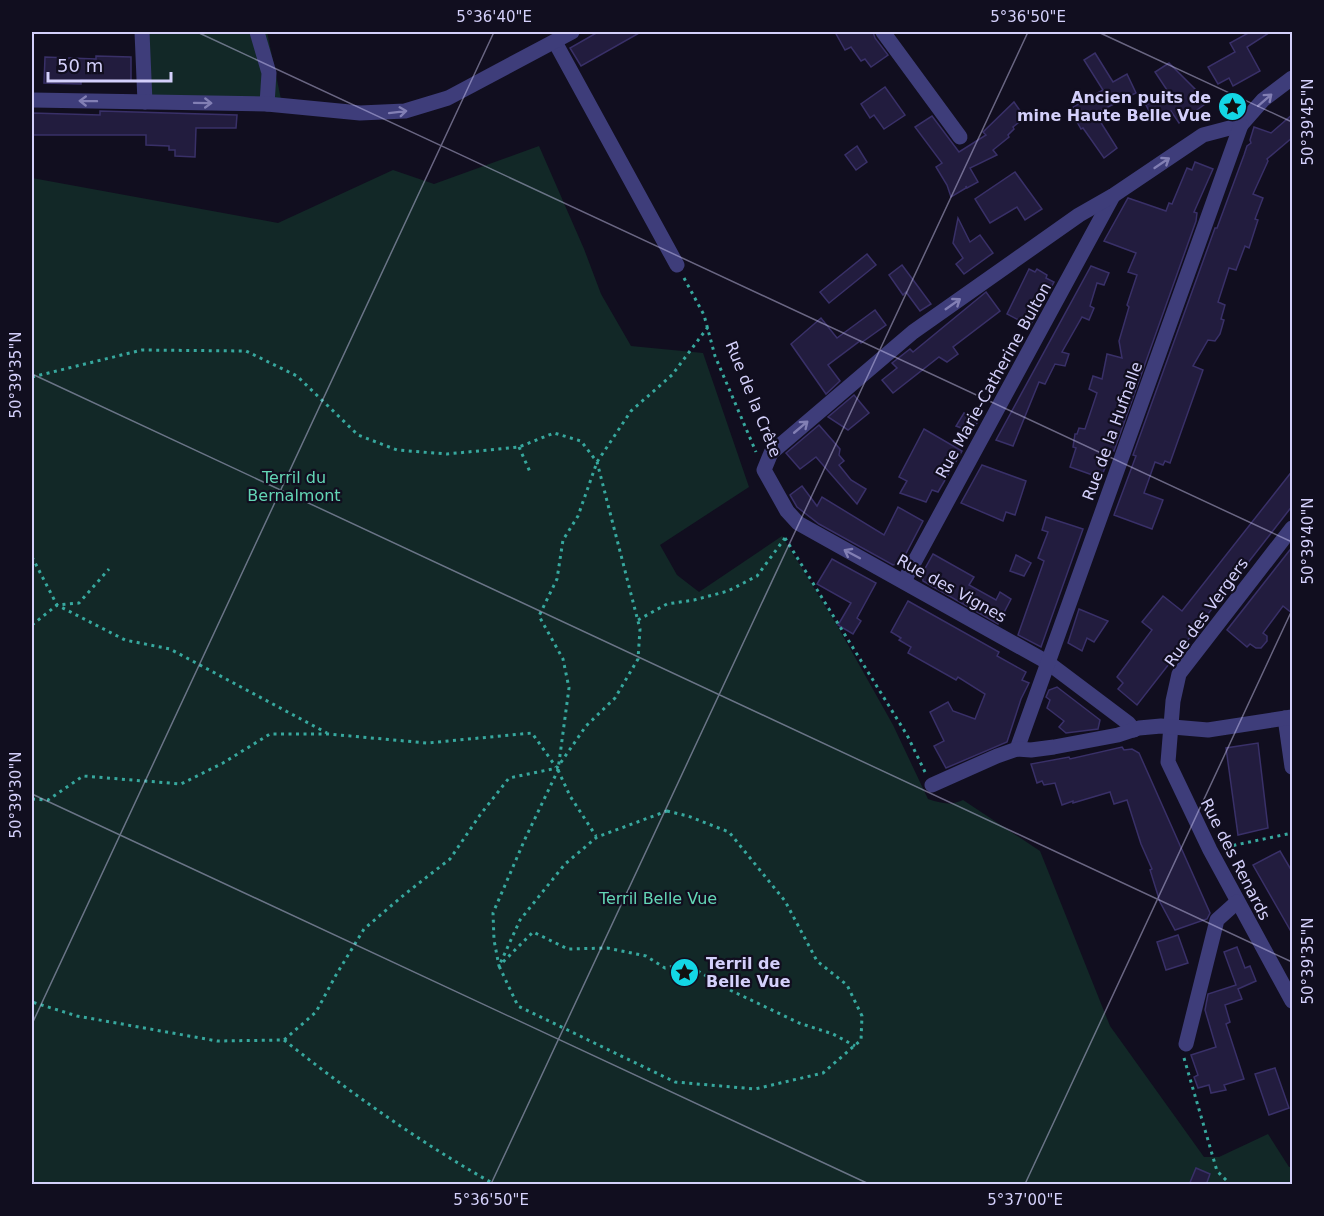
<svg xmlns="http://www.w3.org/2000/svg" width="1324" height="1216" viewBox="0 0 1324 1216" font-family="'DejaVu Sans',sans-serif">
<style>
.green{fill:#122827}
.building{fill:#221c3e;stroke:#393068;stroke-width:1.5}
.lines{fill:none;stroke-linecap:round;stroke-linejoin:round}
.path{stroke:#37a89e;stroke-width:3;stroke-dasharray:3 4.5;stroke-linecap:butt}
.minor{stroke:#3e3d7a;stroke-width:15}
.oneway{stroke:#827fb4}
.ticks{fill:none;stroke:#d4d0fb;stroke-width:1.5;stroke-opacity:0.45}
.labels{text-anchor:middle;stroke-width:4.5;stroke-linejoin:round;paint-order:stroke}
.poi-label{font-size:16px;font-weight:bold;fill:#d4d0fb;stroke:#110e1f;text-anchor:end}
.street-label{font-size:16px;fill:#d4d0fb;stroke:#110e1f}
.park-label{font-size:16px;fill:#63d5b5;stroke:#110e1f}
.neatline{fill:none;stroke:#d4d0fb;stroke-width:2}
.ticks-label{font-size:15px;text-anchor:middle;fill:#d4d0fb}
</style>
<rect width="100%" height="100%" fill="#110e1f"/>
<g class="green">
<polygon points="146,32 267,32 282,104 147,96"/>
<path d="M539,146L584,249L601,294L631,346L703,353L749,487L660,545L677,575L699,592L782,536L838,627L893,725L928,799C940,803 951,806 963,800L1040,851L1110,1026L1204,1157H1219L1268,1134L1289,1167H1292V1184H32V178L278,223L393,170L434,184Z"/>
</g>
<g class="building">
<polygon points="598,32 641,32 581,66 570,48"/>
<polygon points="835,32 873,32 875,38 888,55 871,67 865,59 861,61 851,47 845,50"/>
<polygon points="1250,32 1269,33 1247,47 1260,71 1233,86 1229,78 1218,84 1208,67 1235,52 1230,43"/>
<polygon points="1095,53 1113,82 1127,74 1136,93 1096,113 1099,117 1098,118 1117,148 1104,158 1083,128 1081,129 1070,109 1103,90 1084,60"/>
<polygon points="96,56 131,57 131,81 81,80 81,84 44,83 45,57 96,59"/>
<polygon points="1169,63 1196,90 1205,104 1179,123 1171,111 1154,121 1146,105 1169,93 1155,72"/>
<polygon points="885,87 905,115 884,129 874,115 870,118 861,104"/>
<polygon points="1014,102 1023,115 1020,118 1022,120 1013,127 1014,129 1008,135 1009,137 993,150 997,155 970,168 978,182 967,188 966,186 966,188 951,197 947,185 936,167 942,163 915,127 932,116 959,152 986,135 983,132"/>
<polygon points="100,111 237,115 236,128 196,128 195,157 175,156 175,150 169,150 169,146 146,145 146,135 32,135 32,113 100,115"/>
<polygon points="1293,114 1293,137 1267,159 1268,161 1253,194 1263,198 1255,219 1258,220 1249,248 1245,246 1236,270 1229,268 1218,302 1225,305 1221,319 1224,320 1220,334 1215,341 1208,340 1193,366 1203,370 1170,463 1165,461 1163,465 1155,462 1144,493 1163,500 1152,529 1114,515 1136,456 1133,455 1215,228 1217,228 1244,155 1247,146 1251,143 1250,140 1254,127 1271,133"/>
<polygon points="857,146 867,162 856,170 845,155"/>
<polygon points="1195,162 1213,169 1194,212 1197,213 1196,221 1114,451 1112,450 1101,478 1070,467 1076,448 1073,447 1075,434 1077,434 1079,428 1085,429 1097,393 1089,389 1093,376 1102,379 1107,354 1122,358 1119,341 1129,307 1127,305 1137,275 1128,272 1136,253 1104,241 1128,198 1166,211 1169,203 1172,204 1187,168 1192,170"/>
<polygon points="1015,172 1042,209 1025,220 1017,207 990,223 975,199"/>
<polygon points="958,218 970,242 980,235 993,253 964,274 956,264 963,258 953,243"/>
<polygon points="867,254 876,265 829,303 820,292"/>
<polygon points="902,265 931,304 920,311 906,292 903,295 889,275"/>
<polygon points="1091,266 1109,273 1104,285 1097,283 1090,306 1094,308 1089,320 1082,317 1062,352 1069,354 1065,366 1055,364 1045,384 1039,382 1013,446 996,440"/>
<polygon points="1029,269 1035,272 1037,269 1047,275 1046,278 1054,282 1030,326 1007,314"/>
<polygon points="986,292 1000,311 953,347 958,354 947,362 939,357 893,393 882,380 897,368 892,363 910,349 913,352"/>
<polygon points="875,310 886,325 861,343 860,341 828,365 840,381 826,394 791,344 821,318 837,338"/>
<polygon points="854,395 869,413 848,430 828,417"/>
<polygon points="964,413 978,421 972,432 956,426"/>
<polygon points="819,425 840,449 839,455 844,461 839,465 851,480 866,489 857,504 816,457 800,469 786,453"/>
<polygon points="924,429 962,451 938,492 932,490 926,502 900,493 907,481 899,477"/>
<polygon points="982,465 1026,481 1015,515 1006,512 1003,521 961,503"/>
<polygon points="1293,470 1293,505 1137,705 1118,689 1123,683 1117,677 1152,630 1142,622 1163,596 1182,611"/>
<polygon points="802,486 817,506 822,497 884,535 898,507 923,521 901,563 893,565 819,524 797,507 790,495"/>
<polygon points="1046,517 1083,529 1041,647 1018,635 1044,561 1038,558 1048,532 1042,530"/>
<polygon points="1293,546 1293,614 1283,606 1263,633 1267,636 1267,641 1261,648 1256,648 1250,644 1247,647 1227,630"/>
<polygon points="933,554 974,577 969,585 996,600 1000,592 1011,599 998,624 923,581 922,574"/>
<polygon points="1016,555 1031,563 1024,576 1010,571"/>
<polygon points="832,559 876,583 857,618 861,621 853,634 838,625 851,603 817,584"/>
<polygon points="908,601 999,652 997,656 1026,672 1022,680 1029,683 1021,699 1007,742 946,768 934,746 944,741 930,712 948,702 953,711 975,719 985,694 958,677 956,680 908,653 911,647 899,640 901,638 891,632"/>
<polygon points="1079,609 1108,621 1094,642 1087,638 1082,651 1068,643"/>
<polygon points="1057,687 1100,720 1098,729 1066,733 1059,727 1064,721 1047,708 1050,700 1046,697 1049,690"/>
<polygon points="1258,743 1268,828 1238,835 1226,748"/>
<polygon points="1122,747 1124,750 1132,749 1139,753 1210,913 1207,919 1175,930 1160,902 1150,870 1152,869 1141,844 1127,800 1114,804 1110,792 1073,803 1073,801 1062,805 1055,783 1044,785 1042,781 1037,783 1031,764 1069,757 1070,759"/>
<polygon points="1280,851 1293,873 1293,935 1253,865"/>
<polygon points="1178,935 1188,963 1166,970 1157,942"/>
<polygon points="1237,947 1245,968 1250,966 1256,981 1238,989 1242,999 1225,1005 1230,1022 1226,1024 1244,1079 1224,1085 1226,1090 1211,1093 1209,1085 1198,1088 1194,1077 1198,1075 1191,1055 1216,1047 1205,1010 1208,994 1236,985 1224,952"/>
<polygon points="1275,1068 1289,1108 1269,1115 1255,1074"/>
<polygon points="1196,1168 1210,1174 1206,1185 1189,1185"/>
</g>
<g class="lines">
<g class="path">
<polyline points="684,278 704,315 715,356 756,452"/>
<polyline points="708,327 672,375 631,411 597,462 578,516 563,540 557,579 539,616 563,659 569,688 558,770 525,839 493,913 494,940 499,966 533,932 568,949 607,948 646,956 665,968 686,964 730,990 799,1023 833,1034 855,1046"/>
<polyline points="32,377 142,350 246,351 297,376 358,435 397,450 447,454 519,447 554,433 581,441 597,462 640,629 638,659 615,698 586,726 557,768 509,778 480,815 450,859 405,894 364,929 336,975 316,1012 284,1040 217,1041 77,1016 32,1002"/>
<polyline points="519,447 530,472"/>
<polyline points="785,538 907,735 925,772"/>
<polyline points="32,557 57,605 125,640 170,649 327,733"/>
<polyline points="638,620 667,604 694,600 728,591 757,576 785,538"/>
<polyline points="32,625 57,605 79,603 109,569"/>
<polyline points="558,770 570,796 596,836"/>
<polyline points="32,799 48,800 83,776 181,784 223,763 270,734 328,734 427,743 532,733 556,767"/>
<polygon points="667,811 688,816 729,832 785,901 817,961 847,985 862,1016 861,1040 823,1073 755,1089 675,1082 518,1006 499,966 520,920 565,864 597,837"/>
<polyline points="1226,847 1292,833"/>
<path d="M284,1040C351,1093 419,1142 494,1184"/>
<polyline points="1184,1058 1217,1171 1230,1184"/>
</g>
<g class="minor">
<polyline points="142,32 145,102"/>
<polyline points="257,32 269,73 267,104"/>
<polyline points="883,32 960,137"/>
<polyline points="555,42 677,265"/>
<polyline points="32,100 267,104 360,113 405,111 448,98 572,32"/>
<polyline points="1292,528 1179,674 1173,701 1168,762 1210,850 1292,1001"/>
<polyline points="904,581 1113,196"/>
<polyline points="1285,718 1292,767"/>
<polyline points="1134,730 1128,723 1047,662 798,523 787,511 764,470 771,453 913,332 1079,215 1114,195 1203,135 1241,125 1263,100 1292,78"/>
<polyline points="1017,749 1241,125"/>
<polyline points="932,785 997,756 1017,749 1031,750 1054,747 1118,735 1139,728 1161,726 1208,730 1292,717"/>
<polyline points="1186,1044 1217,920 1237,902"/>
</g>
</g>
<defs><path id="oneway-shaft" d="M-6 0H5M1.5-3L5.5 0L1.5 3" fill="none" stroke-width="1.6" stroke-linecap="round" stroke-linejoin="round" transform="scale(1.5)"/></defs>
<g class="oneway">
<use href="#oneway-shaft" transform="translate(1265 100) rotate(-41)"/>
<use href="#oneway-shaft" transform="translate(88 101) rotate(-179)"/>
<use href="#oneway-shaft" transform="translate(203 103) rotate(1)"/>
<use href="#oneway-shaft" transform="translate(398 112) rotate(-7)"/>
<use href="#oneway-shaft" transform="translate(1162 163) rotate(-34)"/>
<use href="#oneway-shaft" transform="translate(953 304) rotate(-35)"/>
<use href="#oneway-shaft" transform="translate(801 427) rotate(-40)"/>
<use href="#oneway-shaft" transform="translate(852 554) rotate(-152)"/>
</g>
<path class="ticks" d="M197,32L1292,542M1098,32L1292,122M32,374L1292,962M32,794L869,1184M32,1024L494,32M491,1184L1028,32M1025,1184L1292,610"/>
<defs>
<symbol id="sight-disc" viewBox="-11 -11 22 22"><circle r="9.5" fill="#13d6e5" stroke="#110e1f"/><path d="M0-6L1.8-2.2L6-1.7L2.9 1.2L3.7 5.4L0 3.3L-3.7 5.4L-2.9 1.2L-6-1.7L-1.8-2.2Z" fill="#111"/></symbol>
</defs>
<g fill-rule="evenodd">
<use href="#sight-disc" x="1216" y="90" width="33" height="33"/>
<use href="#sight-disc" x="668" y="956" width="33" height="33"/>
</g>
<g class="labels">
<g class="poi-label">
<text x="1211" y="103">Ancien puits de<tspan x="1211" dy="18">mine Haute Belle Vue</tspan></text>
<text x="706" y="969" text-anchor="start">Terril de<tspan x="706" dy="18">Belle Vue</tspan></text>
</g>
<g class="street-label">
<text transform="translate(993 380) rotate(-61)" y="6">Rue Marie-Catherine Bulton</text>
<text transform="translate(754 399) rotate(68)" y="6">Rue de la Crête</text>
<text transform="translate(1112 431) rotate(-70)" y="6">Rue de la Hufnalle</text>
<text transform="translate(952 588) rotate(29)" y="6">Rue des Vignes</text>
<text transform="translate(1206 612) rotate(-54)" y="6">Rue des Vergers</text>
<text transform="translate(1236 859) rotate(63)" y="6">Rue des Renards</text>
</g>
<g class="park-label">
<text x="294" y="483">Terril du<tspan x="294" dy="18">Bernalmont</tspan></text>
<text x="658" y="904">Terril Belle Vue</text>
</g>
</g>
<rect width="1324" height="1216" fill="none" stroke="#110e1f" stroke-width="66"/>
<path d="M48 72v9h123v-9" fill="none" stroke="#d4d0fb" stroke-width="3"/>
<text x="57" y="72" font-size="18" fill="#d4d0fb" stroke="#110e1f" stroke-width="4.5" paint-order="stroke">50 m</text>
<rect x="33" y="33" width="1258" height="1150" class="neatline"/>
<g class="ticks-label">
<text x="494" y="22">5°36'40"E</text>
<text x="1028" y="22">5°36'50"E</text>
<text transform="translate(1308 122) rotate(-90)" y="5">50°39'45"N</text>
<text transform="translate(16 375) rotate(-90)" y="5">50°39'35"N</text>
<text transform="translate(1308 541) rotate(-90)" y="5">50°39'40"N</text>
<text transform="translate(16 795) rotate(-90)" y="5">50°39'30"N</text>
<text transform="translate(1308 961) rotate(-90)" y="5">50°39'35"N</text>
<text x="491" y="1205">5°36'50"E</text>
<text x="1025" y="1205">5°37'00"E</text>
</g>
</svg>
